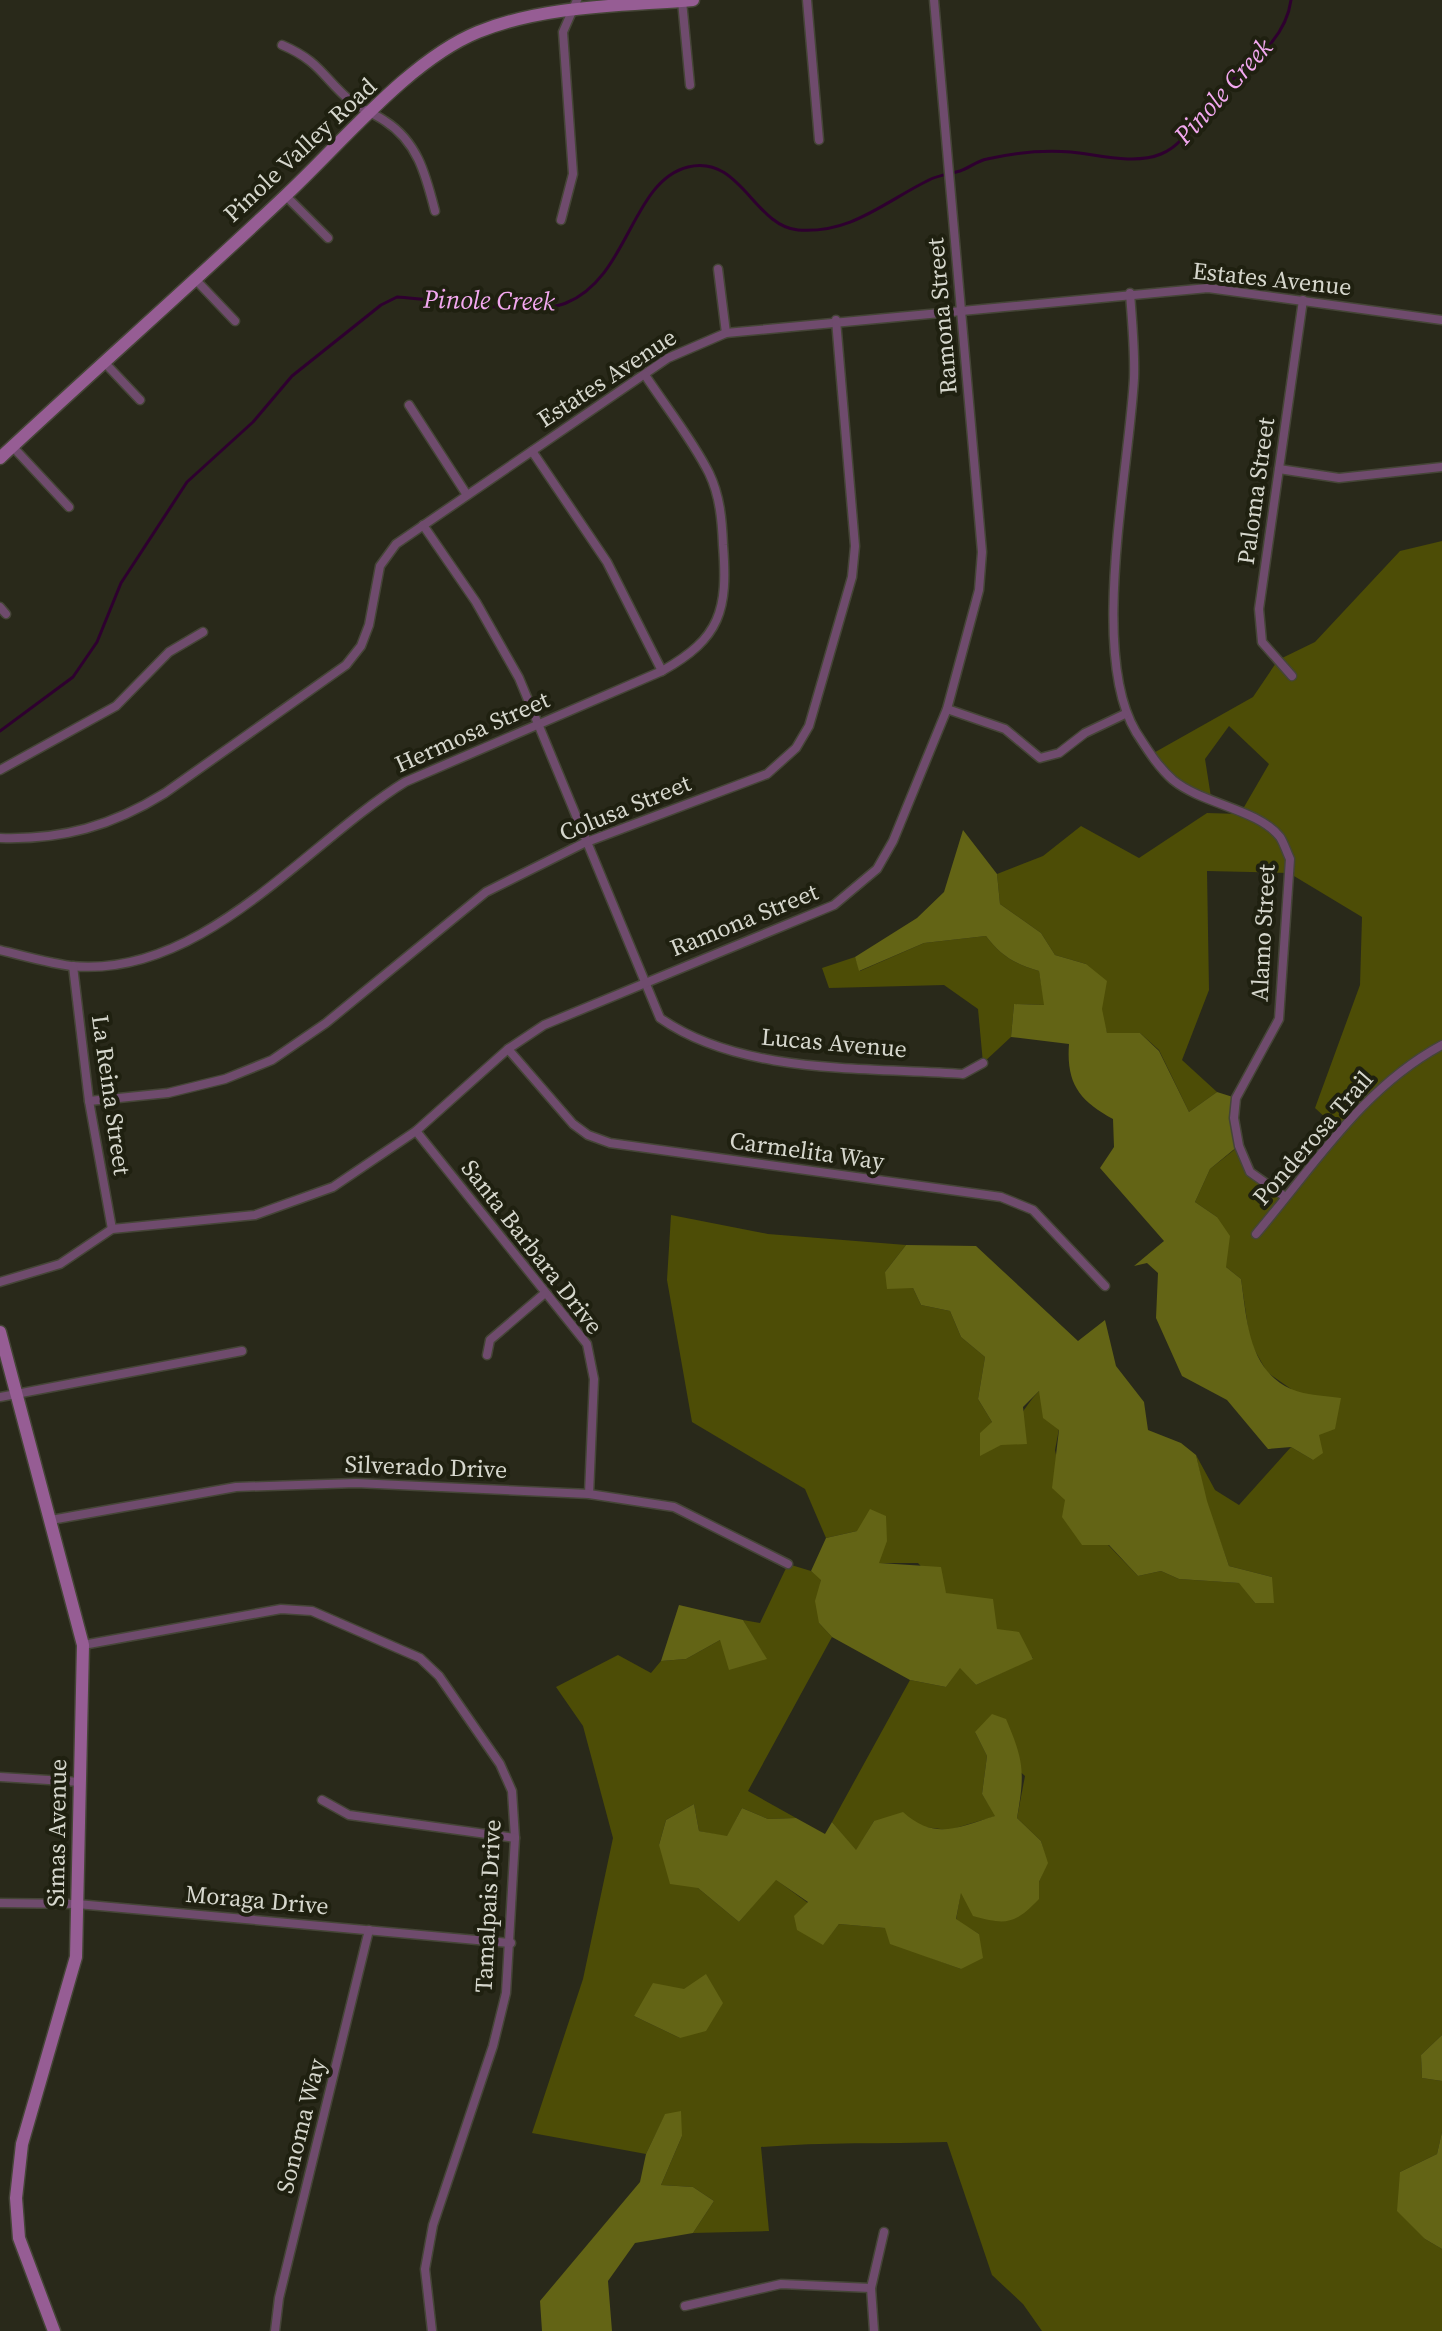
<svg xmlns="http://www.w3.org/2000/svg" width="1442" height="2331" viewBox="0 0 1442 2331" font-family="'Source Serif 4',serif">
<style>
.green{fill:#4d4d06;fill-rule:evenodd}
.forest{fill:#636415}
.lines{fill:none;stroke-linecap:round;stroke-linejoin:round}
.stream{stroke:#2e002f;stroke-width:3}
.street-casing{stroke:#454537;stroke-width:11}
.secondary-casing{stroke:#454537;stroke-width:15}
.street{stroke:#6f4b6d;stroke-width:8}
.secondary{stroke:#965d94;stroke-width:12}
.labels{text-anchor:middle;stroke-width:8;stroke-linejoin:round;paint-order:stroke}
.street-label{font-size:24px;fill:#d6d7cd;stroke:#1f2010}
.water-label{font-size:26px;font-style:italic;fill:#f3a8f0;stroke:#1f2010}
</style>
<rect width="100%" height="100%" fill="#29291a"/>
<g class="green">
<path d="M1442,541V2035L1421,2055L1422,2078L1442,2081V2132L1437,2154L1400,2172L1425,2239L1442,2249V2331H1042L1023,2304L992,2275L947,2142C884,2144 823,2142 761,2147L769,2231L693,2233L714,2201L693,2187L661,2185L682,2136L665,2115L646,2154L532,2133L583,1979L613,1838L583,1726L556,1687L618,1655L651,1673L661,1661L686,1659L720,1640L766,1659L743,1620L760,1623L788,1564L811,1571L821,1579L819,1623L832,1637L748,1791L796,1818L768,1819L742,1808L727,1837L699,1831L694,1804L666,1820L659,1845L698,1888L739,1922L775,1879L808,1903L823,1944L839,1924L886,1928L931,1958L961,1969L979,1934L956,1920L961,1891L1038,1899L1039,1882L1047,1863L1041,1841L1017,1818L1025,1776L975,1732L987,1756L982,1794L996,1816L949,1830L874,1821L856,1851L832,1822L910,1680L946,1687L960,1667L976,1685L1033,1658L946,1593L918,1563H879L857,1531L826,1538L805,1489L692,1422L667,1280L671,1215L768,1234L906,1245L885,1272L913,1288L921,1305L950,1311L961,1337L985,1357L978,1399L992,1422L980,1455C1010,1443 1017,1414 1039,1391L1059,1429L1055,1450L1065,1500L1138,1576L1161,1571L1179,1579L1240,1583L1255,1603L1272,1577L1229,1566L1206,1501L1196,1455L1215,1490L1239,1505L1291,1447L1313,1460L1291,1389L1267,1372L1250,1342L1241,1279L1226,1267L1217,1217L1195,1202L1210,1169L1239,1146L1250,1172L1284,1196L1340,1131L1315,1108L1360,985L1362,917L1289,873L1207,871L1209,990L1182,1060L1217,1092L1189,1112L1159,1050L1140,1033H1107L1086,964L1055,955L1041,933L1000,904L997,874L1043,856L1081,826L1139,858L1207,813L1240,814L1269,764L1229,726L1205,759L1211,797L1174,781L1150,755L1253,697L1278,660L1315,642L1400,551ZM684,1989L680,2038L634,2016Z"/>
<path d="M986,936C1001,956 1015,964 1039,971L1045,1005L1014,1004L1011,1037L983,1063L978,1009L944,985L829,988L822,968L855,957L860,971L924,943Z"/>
</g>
<g class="forest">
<path d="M963,830L997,874L1000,904L1041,933L1055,955L1086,964L1107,981L1102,1009L1107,1033H1140L1159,1051L1189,1112L1217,1092L1236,1098L1238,1146L1210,1169L1195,1202L1217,1217L1230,1236L1226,1267L1241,1279C1247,1319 1248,1370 1291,1389C1305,1395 1325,1396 1341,1398L1335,1429L1319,1435L1323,1453L1313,1460L1291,1447L1268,1449L1227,1400L1182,1376L1156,1318L1158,1273L1147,1263L1134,1266L1164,1241L1100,1168L1114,1147L1113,1119C1080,1101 1066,1084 1069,1044L1011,1037L1014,1004L1044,1005L1039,971C1015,964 1001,956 986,936L924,943L859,971L855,957L917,918L944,892Z"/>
<polygon points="906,1245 976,1246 1078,1341 1105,1320 1116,1366 1144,1402 1148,1430 1181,1443 1196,1455 1207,1501 1229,1566 1272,1577 1274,1603 1255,1603 1239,1583 1179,1579 1161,1571 1138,1576 1109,1545 1082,1545 1062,1517 1065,1500 1052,1488 1059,1430 1043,1418 1039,1391 1023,1407 1027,1444 1001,1445 980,1456 980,1433 992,1422 978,1399 985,1357 961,1337 950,1311 921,1305 913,1288 887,1289 885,1272"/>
<polygon points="870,1509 886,1516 887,1541 879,1563 941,1567 946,1593 993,1599 997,1629 1019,1632 1033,1659 976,1685 960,1668 946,1687 910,1680 832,1637 819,1623 815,1601 821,1580 811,1571 826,1538 857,1531"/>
<polygon points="679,1605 743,1620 767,1659 729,1670 720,1640 686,1659 661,1661"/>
<path d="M992,1714L1006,1719C1024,1761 1025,1773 1017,1818L1041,1841L1048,1863L1039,1882V1899C1014,1925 1006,1925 973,1916L961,1893L956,1919L979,1934L983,1958L961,1969L890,1944L885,1928L839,1924L823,1945L797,1930L794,1916L808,1902L776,1880L739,1922L698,1888L670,1884L659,1845L666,1820L694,1804L699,1831L727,1836L742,1808L768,1819L796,1818L825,1834L832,1822L856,1850L874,1821L903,1812C935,1841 958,1827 995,1816L982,1794L987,1756L975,1732Z"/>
<polygon points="706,1974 723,2003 706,2031 680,2038 634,2016 653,1983 684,1989"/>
<polygon points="1442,2035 1442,2081 1422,2078 1421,2055"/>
<polygon points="681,2111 682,2136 661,2185 693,2187 714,2201 693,2233 635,2243 608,2281 612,2331 542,2331 540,2301 640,2182 646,2154 665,2114"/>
<polygon points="1442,2132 1442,2249 1425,2239 1397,2211 1400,2172 1437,2154"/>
</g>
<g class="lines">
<path class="stream" d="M0,731L73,677L97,642L121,583L187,482L253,422L292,376L381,305L397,297C438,299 532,317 566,303C629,278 631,181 688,167C740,154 754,226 798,230C852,234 885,201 931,179C940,175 950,174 960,171C969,168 977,161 987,159C1013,153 1045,150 1071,152C1099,155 1135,165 1161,154C1188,143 1194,116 1213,97C1242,68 1285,45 1291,0"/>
<defs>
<g id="street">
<polyline points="807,0 819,140"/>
<polyline points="682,1 690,85"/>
<path d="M282,45C322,62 323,79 353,103C363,110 375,114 385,121C418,142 426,176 435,211"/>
<polyline points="286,196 328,238"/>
<polyline points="561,220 573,174 563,32 577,0"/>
<polyline points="718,269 726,333"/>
<polyline points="194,278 235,321"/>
<path d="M1130,293C1132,322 1135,350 1134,378C1129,472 1089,654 1136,732C1147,749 1158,767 1173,780C1202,804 1258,809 1280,837C1284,843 1287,853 1290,859L1279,1019L1236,1098L1234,1118L1239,1146L1250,1172L1284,1196"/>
<polyline points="104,362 140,400"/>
<polyline points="409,405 467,495"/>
<polyline points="12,446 69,507"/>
<polyline points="532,451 607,562 662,671"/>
<polyline points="1279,469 1339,478 1442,467"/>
<path d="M423,525L476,602L519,678L660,1018C741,1075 866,1067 963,1074L983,1063"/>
<polyline points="0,607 6,614"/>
<polyline points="1292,676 1262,642 1259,609 1303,300"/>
<polyline points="947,709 1005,729 1040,758 1059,753 1085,733 1125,714"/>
<polyline points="0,770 116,706 169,652 203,632"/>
<path d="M0,838C62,840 112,826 165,793L346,665L361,646L369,625L380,566L396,544L668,358L726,333L1208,288L1442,320"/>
<path d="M0,950C23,956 48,963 71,966C202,979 305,844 405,782L662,671C721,638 728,610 723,545C722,520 720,496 709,473C692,439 666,407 645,375"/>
<polyline points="73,966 89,1101 112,1229"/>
<polyline points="508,1049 573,1124 588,1135 610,1143 1001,1197 1033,1210 1105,1286"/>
<polyline points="89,1101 168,1093 225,1079 272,1060 326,1023 486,892 584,843 767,774 796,748 809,726 852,577 855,546 836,320"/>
<polyline points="416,1131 587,1344 594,1379 589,1494"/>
<path d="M1256,1234C1314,1166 1362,1088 1442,1045"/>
<polyline points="0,1282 60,1264 112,1229 255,1215 333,1187 416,1131 508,1049 544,1025 834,905 877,869 893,841 947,709 979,590 982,552 934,0"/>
<polyline points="487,1355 490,1340 545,1293"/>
<polyline points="0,1397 242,1351"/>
<polyline points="51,1520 236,1487 356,1483 589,1494 674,1507 788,1564"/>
<polyline points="83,1645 281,1609 312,1611 420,1658 439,1676 500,1764 512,1791 515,1838 506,1993 493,2046 433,2225 425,2269 432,2331"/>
<polyline points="0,1777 81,1782"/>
<polyline points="322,1800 349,1815 515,1838"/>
<polyline points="0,1903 77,1904 511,1943"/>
<polyline points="685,2306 781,2284 871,2288"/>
<polyline points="275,2331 279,2298 369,1930"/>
<polyline points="874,2331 871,2288 884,2232"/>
</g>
<g id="secondary">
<path d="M0,458C94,370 191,285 285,196C340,145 409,60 478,32C545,5 622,6 693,0"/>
<polyline points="0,1332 83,1645 76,1957 22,2144 16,2198 19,2238 54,2331"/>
</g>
</defs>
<use href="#street" class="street-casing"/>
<use href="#secondary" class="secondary-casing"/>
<use href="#street" class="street"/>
<use href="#secondary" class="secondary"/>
</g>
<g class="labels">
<g class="street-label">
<text transform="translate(300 150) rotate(-43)" y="8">Pinole Valley Road</text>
<text transform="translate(1272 279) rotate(6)" y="8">Estates Avenue</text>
<text transform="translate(942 316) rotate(-95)" y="8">Ramona Street</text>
<text transform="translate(607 378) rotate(-33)" y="8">Estates Avenue</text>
<text transform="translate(1256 491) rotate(-82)" y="8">Paloma Street</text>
<text transform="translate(472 732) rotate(-24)" y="8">Hermosa Street</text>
<text transform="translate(625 808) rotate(-22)" y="8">Colusa Street</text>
<text transform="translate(744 920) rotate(-22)" y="8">Ramona Street</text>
<text transform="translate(1263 933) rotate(-87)" y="8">Alamo Street</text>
<text transform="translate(834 1043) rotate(5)" y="8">Lucas Avenue</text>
<text transform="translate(111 1095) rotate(82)" y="8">La Reina Street</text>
<text transform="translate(1313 1138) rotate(-49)" y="8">Ponderosa Trail</text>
<text transform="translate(807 1151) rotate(8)" y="8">Carmelita Way</text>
<text transform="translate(532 1247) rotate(52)" y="8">Santa Barbara Drive</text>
<text transform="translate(426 1467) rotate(2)" y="8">Silverado Drive</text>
<text transform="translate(57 1833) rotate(-89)" y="8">Simas Avenue</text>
<text transform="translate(257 1900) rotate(5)" y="8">Moraga Drive</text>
<text transform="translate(488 1906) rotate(-87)" y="8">Tamalpais Drive</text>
<text transform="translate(301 2126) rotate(-76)" y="8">Sonoma Way</text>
</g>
<g class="water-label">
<text transform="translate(1223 91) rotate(-48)" y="9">Pinole Creek</text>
<text transform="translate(489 300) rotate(1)" y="9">Pinole Creek</text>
</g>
</g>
</svg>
